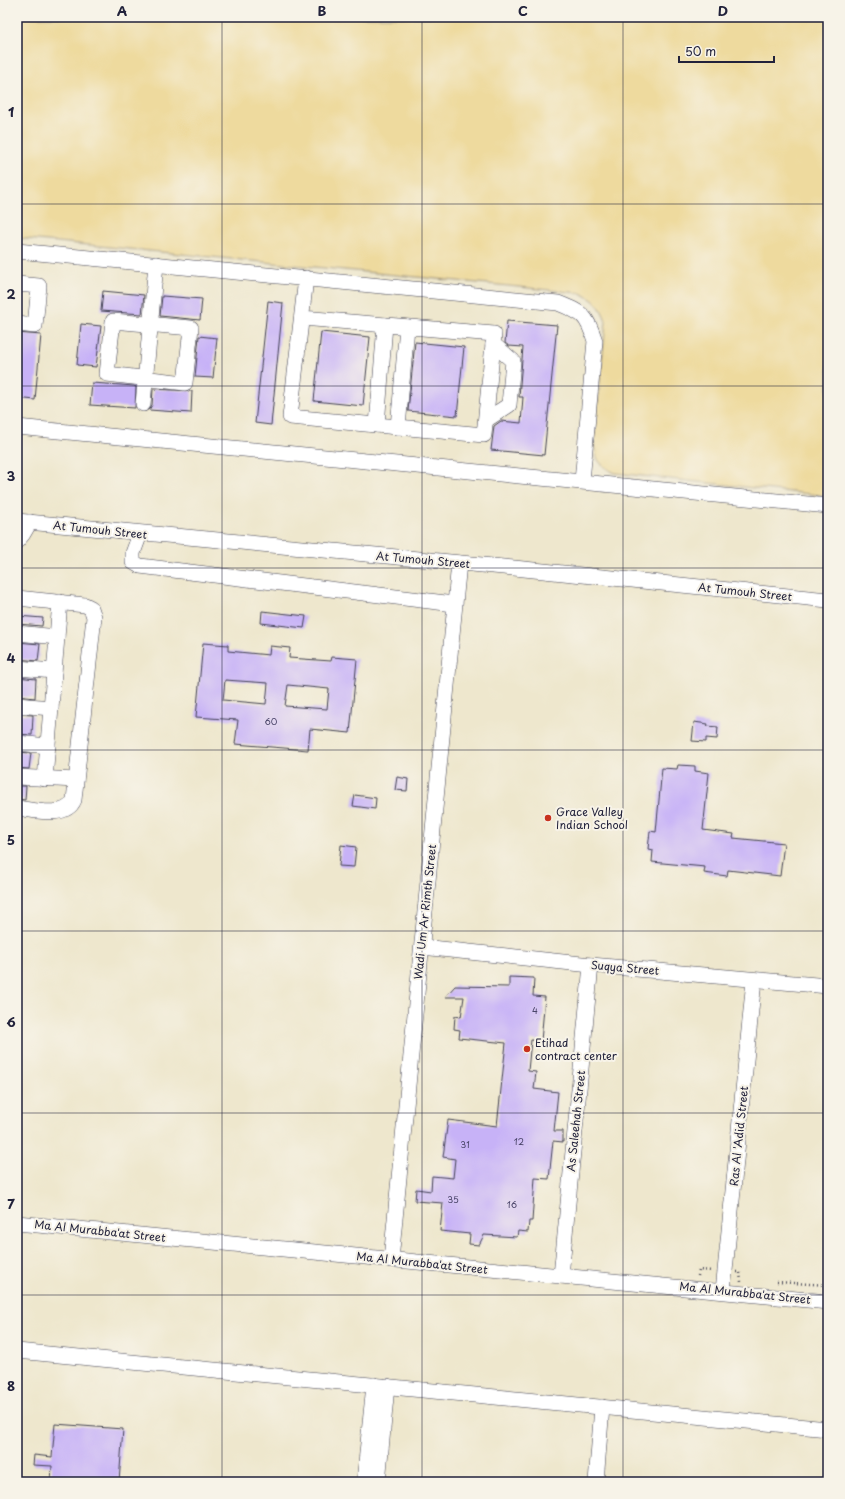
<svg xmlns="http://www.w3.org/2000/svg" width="845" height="1499" viewBox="0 0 845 1499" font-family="'Playpen Sans',sans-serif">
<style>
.sand{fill:#eeda9e;stroke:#887e6c}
.building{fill:#c7b2f7;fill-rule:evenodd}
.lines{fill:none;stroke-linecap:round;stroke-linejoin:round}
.minor-casing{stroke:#414051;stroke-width:16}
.path{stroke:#414051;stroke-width:2.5;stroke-dasharray:1 3;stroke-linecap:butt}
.minor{stroke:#fff;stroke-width:15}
.grid{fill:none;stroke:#22223b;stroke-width:1;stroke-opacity:0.55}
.poi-dot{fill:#c8321e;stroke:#f7f3e8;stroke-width:1.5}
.labels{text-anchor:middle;stroke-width:4;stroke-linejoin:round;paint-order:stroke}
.number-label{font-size:9px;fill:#4b466a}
.street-label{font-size:11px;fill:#22223b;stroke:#f7f3e8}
.poi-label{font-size:11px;fill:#22223b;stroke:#f7f3e8;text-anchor:start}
.neatline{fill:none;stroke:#22223b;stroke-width:1.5}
.grid-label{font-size:13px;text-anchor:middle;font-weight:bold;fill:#22223b}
</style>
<rect width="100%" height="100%" fill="#f7f3e8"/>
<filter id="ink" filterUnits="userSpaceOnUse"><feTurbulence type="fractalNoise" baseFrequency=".025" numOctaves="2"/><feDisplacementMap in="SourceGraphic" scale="8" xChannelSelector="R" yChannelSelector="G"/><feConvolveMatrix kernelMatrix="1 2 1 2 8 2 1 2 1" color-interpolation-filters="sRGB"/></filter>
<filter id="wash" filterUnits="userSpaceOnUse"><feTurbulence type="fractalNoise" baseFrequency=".012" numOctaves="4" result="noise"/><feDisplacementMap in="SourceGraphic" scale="16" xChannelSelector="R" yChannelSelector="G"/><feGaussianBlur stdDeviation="0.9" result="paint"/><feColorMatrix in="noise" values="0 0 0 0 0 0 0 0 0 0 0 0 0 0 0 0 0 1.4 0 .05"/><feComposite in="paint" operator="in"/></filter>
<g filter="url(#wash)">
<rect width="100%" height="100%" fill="#eee7cd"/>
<path class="sand" d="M17,17H828V496L615,473C599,465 596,460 594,444L606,321C601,306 594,299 580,293L17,238Z"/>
<g id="blocks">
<g class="building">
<polygon points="103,291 144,295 142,314 101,311"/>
<polygon points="162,296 202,299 200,320 160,316"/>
<polygon points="268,301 283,303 271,425 255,423"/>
<polygon points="507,321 557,325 544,455 491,450 494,426 501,421 521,423 523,397 519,397 523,347 509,346 505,343"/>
<polygon points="81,324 101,326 96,367 77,365"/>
<polygon points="321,332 370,337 363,406 314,401"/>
<polygon points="17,333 41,335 35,400 17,398"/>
<polygon points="199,336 217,338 213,378 195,377"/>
<polygon points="415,342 464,347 457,416 408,411"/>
<polygon points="92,383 134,386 136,387 135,408 90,405"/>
<polygon points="153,389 192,391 191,413 149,410 152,405"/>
<polygon points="262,611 306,616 304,628 261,623"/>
<polygon points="17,616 43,618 42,626 17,624"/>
<polygon points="17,642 40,644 38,661 17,659"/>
<path d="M203,643L228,645V651L269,655L270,646L290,648L289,658L331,661L332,657L357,659L350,733L310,729L308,750L235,744L238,720L196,717ZM225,680L268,683L266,704L223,700ZM288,685L329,689L327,709L285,706Z"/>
<polygon points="17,677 36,679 35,698 17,696"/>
<polygon points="17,714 33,715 32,735 17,734"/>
<polygon points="694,722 708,724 707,726 718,727 717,739 706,738 706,742 692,741"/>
<polygon points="17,752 31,753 29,769 17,768"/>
<polygon points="678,765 695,766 695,771 709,773 703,830 734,834 733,838 784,843 780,876 728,870 727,876 704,873 705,867 652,862 653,850 648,849 650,831 656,832 662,768 677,769"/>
<polygon points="397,777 408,779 407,791 395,790"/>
<polygon points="17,786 26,786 25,800 17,799"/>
<polygon points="355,795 376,798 375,809 353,806"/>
<polygon points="341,845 356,847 354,867 339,866"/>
<polygon points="509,977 534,978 533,996 545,997 541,1041 531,1040 528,1071 536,1072 534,1089 558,1092 554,1131 563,1131 563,1142 553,1141 549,1179 535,1178 532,1221 529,1221 528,1232 518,1231 517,1237 484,1235 479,1245 469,1244 470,1234 440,1231 443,1203 415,1201 416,1189 431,1191 432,1176 453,1178 455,1159 443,1157 448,1120 497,1126 506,1043 459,1038 460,1030 454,1029 455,1016 461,1017 464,997 445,997 455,986 509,987"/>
<polygon points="55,1424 123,1429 119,1482 51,1482 52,1466 33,1465 34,1455 52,1457"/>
</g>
</g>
</g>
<g filter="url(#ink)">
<use href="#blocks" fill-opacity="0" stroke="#414051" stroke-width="1"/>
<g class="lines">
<defs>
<g id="minor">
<path d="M17,251L558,303C583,313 587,315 595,341L582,481"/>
<polyline points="17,284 39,286 35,326 17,324"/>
<polyline points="302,318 494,334 484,435 290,417 306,278"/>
<polygon points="113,321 191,328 185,383 107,374"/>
<polyline points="143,404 156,264"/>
<polyline points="486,420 509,405 513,361 493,344"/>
<polyline points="377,425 385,325"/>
<polyline points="17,427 828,506"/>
<polyline points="398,427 407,327"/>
<polyline points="17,521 514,568 828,600"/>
<polyline points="140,534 133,553 133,562 140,566 454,604"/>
<polyline points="17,541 23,534 30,522"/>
<path d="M17,598L85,605L91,608L94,617L74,800C66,819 34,810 17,808"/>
<polyline points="17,633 57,637"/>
<polyline points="17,668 54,671"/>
<polyline points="17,705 51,708"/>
<polyline points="17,743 48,746"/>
<polyline points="17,777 76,780"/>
<polyline points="45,779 60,602"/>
<polyline points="422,947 591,965 828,986"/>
<polyline points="17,1223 828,1302"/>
<polyline points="391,1260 459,563"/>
<polyline points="561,1276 591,965"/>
<polyline points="723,1291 754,980"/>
<polyline points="17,1351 828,1429"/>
<polyline points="364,1482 374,1385"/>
<polyline points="378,1482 387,1386"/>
<polyline points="596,1482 602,1407"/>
</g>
</defs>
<use href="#minor" class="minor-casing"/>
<g class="path">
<polyline points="737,1272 740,1272 741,1282"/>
<polyline points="698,1276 699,1270 712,1271"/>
<polyline points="777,1282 828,1285"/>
</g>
<use href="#minor" class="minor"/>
</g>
</g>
<path class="grid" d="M222,17V1482M422,17V1482M623,17V1482M17,204H828M17,386H828M17,568H828M17,750H828M17,931H828M17,1113H828M17,1295H828"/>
<g class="poi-dot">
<circle cx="548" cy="818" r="4"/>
<circle cx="527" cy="1049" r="4"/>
</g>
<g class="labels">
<g class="number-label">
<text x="271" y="725">60</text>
<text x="535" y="1014">4</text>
<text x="519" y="1145">12</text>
<text x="465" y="1148">31</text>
<text x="453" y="1203">35</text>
<text x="512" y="1208">16</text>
</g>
<g class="street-label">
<text transform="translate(100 530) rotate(6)" y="4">At Tumouh Street</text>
<text transform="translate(423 560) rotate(5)" y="4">At Tumouh Street</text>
<text transform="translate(745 592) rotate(6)" y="4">At Tumouh Street</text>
<text transform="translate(425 912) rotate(-84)" y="4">Wadi Um Ar Rimth Street</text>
<text transform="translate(625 968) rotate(5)" y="4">Suqya Street</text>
<text transform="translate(576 1121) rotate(-84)" y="4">As Saleehah Street</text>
<text transform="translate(739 1136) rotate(-84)" y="4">Ras Al 'Adid Street</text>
<text transform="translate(100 1231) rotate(6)" y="4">Ma Al Murabba'at Street</text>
<text transform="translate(422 1263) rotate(6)" y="4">Ma Al Murabba'at Street</text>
<text transform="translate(745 1293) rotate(6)" y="4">Ma Al Murabba'at Street</text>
</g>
<g class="poi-label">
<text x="556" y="816">Grace Valley<tspan x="556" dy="13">Indian School</tspan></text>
<text x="535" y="1047">Etihad<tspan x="535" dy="13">contract center</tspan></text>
</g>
</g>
<rect width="845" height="1499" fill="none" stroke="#f7f3e8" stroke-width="44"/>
<path d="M679 56v6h95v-6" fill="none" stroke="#22223b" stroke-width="2"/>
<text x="685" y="56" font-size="12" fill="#22223b" stroke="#f7f3e8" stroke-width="3" paint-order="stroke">50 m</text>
<rect x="22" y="22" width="801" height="1455" class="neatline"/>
<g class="grid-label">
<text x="122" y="16">A</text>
<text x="322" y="16">B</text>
<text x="523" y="16">C</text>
<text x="723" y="16">D</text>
<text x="11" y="117">1</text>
<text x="11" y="299">2</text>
<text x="11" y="481">3</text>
<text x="11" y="663">4</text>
<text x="11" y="845">5</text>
<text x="11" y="1027">6</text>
<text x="11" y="1209">7</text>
<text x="11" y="1391">8</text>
</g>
</svg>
